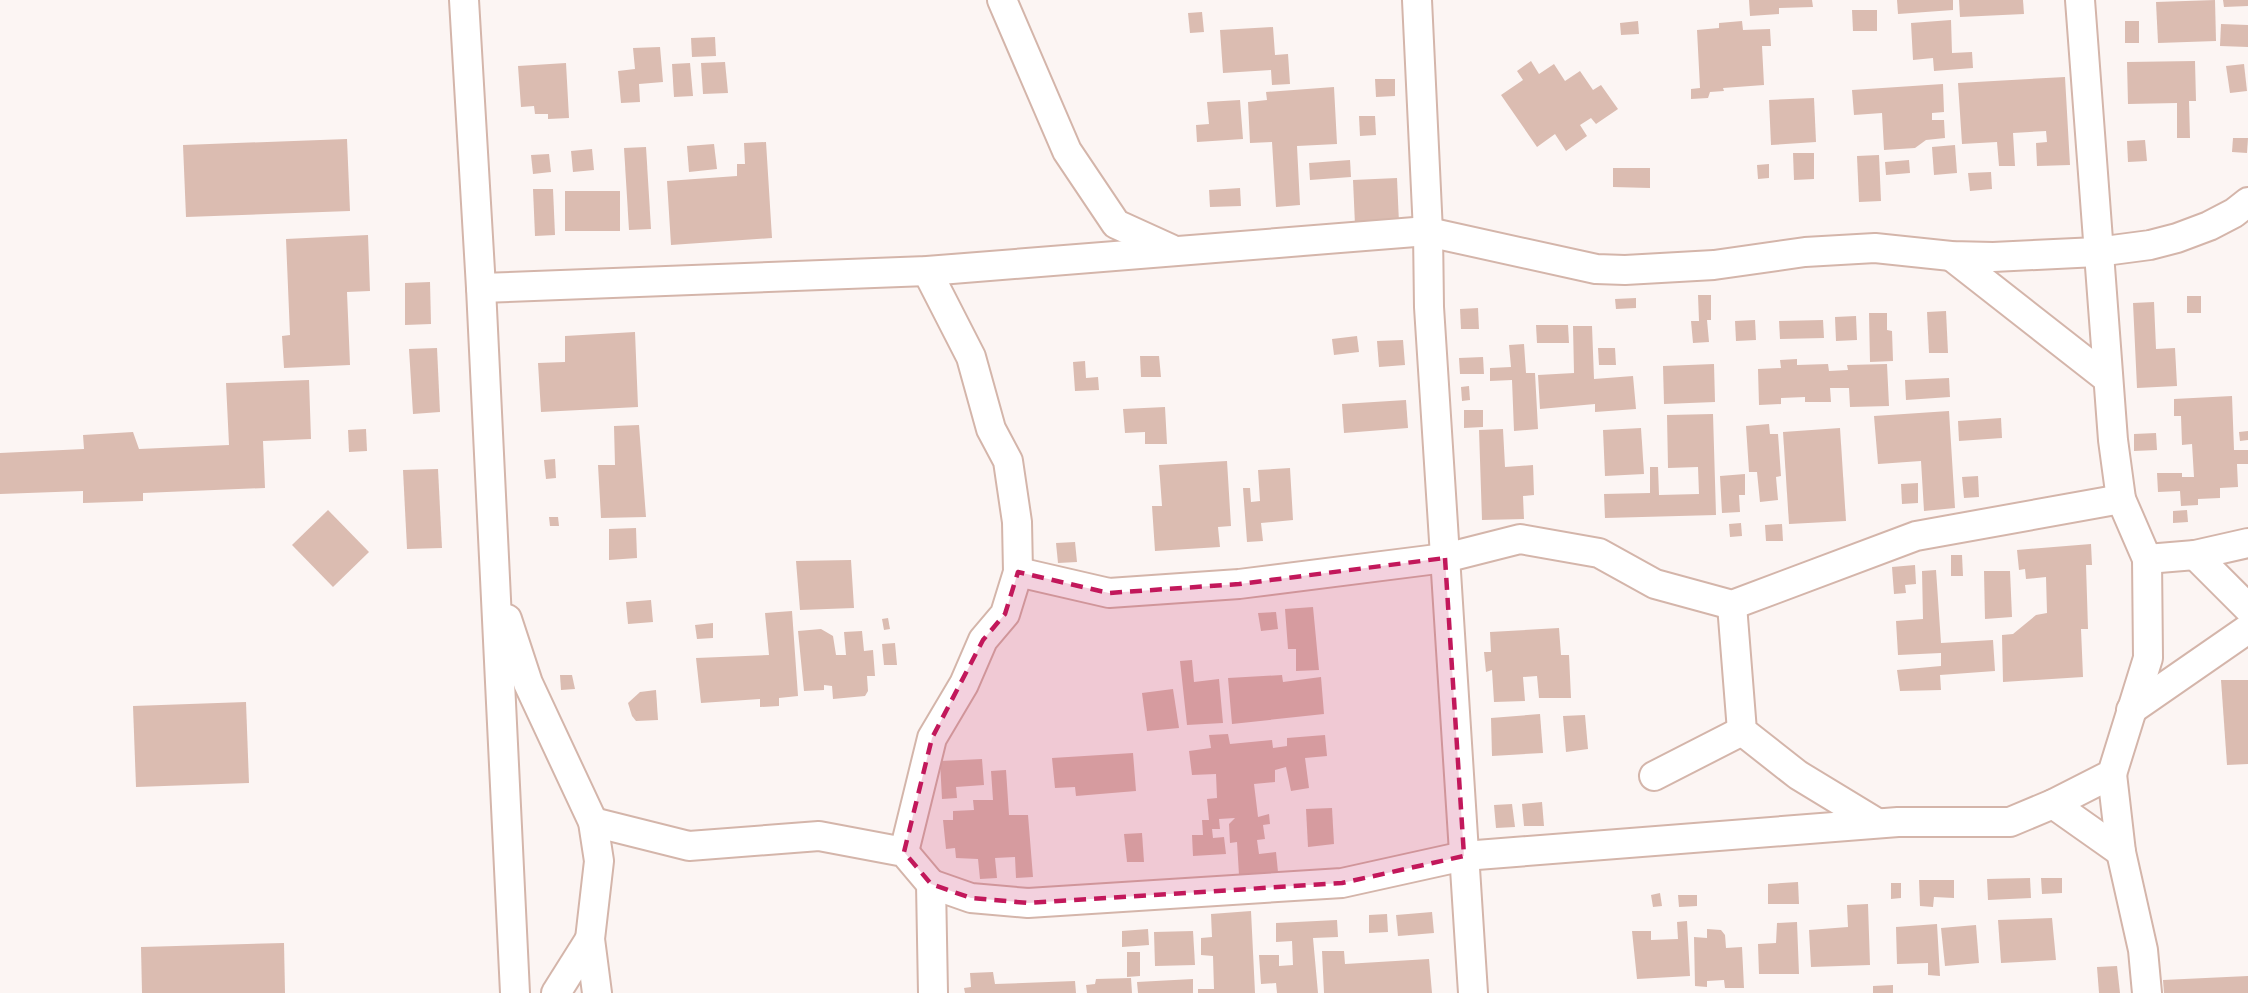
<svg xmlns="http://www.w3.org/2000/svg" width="2248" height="993" viewBox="0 0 2248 993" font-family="'Fira Sans',sans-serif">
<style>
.building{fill:#dbbcb1}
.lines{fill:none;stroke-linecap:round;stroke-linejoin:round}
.minor-casing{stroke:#d4b5aa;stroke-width:32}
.minor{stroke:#fff;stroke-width:28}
.marked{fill:#c2185b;fill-opacity:0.2;stroke:#c2185b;stroke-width:4.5;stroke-dasharray:12 8;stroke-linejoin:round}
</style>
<rect width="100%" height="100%" fill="#fcf5f3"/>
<g class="building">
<polygon points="1749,0 1812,0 1813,7 1779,8 1779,14 1750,16"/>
<polygon points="1897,0 1953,0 1953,10 1898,14"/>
<polygon points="1959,0 2023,0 2024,14 1960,17"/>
<polygon points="2215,0 2216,41 2158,43 2156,2"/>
<polygon points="2223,0 2248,0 2248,6 2224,7"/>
<polygon points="1852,10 1877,10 1877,31 1853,31"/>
<polygon points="1202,12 1204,32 1190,33 1188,13"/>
<polygon points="1951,20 1952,53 1972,52 1973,68 1934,71 1933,58 1913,60 1911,23"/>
<polygon points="1638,21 1639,34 1621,35 1620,23"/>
<polygon points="1742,21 1743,30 1770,29 1771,46 1762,46 1764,85 1723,88 1724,91 1710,92 1708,98 1691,99 1691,89 1700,88 1697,30 1719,28 1719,23"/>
<rect x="2125" y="21" width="14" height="22"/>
<polygon points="2221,24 2248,25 2248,47 2220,46"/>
<polygon points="1273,27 1275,55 1288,54 1290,84 1272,85 1271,70 1223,73 1220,30"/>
<polygon points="715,37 716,56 692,57 691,38"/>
<polygon points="660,47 663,82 639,84 640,102 621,103 618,71 635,69 633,48"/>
<polygon points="1531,61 1539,74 1554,64 1565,81 1580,71 1593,90 1601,85 1618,109 1596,124 1591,118 1580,125 1587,136 1566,151 1555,134 1537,147 1501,95 1523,80 1517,71"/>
<polygon points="2195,61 2196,101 2189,101 2190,138 2177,138 2177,103 2128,104 2127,62"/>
<polygon points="725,62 728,93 703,94 701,63"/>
<polygon points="566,63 569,118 548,119 548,114 535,114 534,106 521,107 518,66"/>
<polygon points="690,63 693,96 674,97 672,64"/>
<polygon points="2244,64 2247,91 2230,93 2226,66"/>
<polygon points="2065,77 2070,165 2037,166 2036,143 2047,142 2046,131 2013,133 2015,166 1999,166 1997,142 1962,144 1958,83"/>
<polygon points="1375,79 1395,79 1395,96 1376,97"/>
<polygon points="1943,84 1944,112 1932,113 1932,120 1944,120 1945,138 1926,140 1915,148 1884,150 1882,113 1854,115 1852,90"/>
<polygon points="1334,87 1337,144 1297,146 1300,205 1276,207 1272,142 1250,143 1248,102 1267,100 1266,92"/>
<polygon points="1814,98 1816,142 1771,145 1769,100"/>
<polygon points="1240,100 1243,139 1197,142 1196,125 1209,124 1207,102"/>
<polygon points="1359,116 1375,116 1376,135 1360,136"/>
<polygon points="2233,138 2248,138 2247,153 2232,152"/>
<polygon points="347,139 350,211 186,217 183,145"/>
<polygon points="2145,140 2147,161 2128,162 2127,141"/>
<polygon points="766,142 772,238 671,245 667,181 737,176 737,164 745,164 744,143"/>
<polygon points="714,144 717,169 689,172 687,146"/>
<polygon points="1955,145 1957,173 1934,175 1932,147"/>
<polygon points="646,147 651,229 629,230 624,148"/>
<polygon points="592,149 594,170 573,172 571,151"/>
<polygon points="1793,153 1814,153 1814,179 1794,180"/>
<polygon points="549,154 551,172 533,174 531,155"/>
<polygon points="1879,155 1881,201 1859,202 1857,156"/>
<polygon points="1350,160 1351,177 1310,180 1309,163"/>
<polygon points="1909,160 1910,173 1886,175 1885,162"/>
<polygon points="1769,164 1769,178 1758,179 1757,165"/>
<polygon points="1613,168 1650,168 1650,188 1613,187"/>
<polygon points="1991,172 1992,189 1970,191 1968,173"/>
<polygon points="1397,178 1399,223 1355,225 1353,180"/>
<polygon points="1240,188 1241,206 1210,207 1209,190"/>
<polygon points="533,189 553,189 555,235 535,236"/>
<rect x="565" y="191" width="55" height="40"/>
<polygon points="368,235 370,291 347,292 350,365 284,368 282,336 290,335 286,239"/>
<polygon points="430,282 431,324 405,325 405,283"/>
<polygon points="1698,295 1711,295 1711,320 1707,320 1709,342 1693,343 1691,321 1699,321"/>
<rect x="2187" y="296" width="14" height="17"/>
<polygon points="1636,298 1636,308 1616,309 1615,299"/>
<polygon points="2154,302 2156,349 2175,348 2177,386 2137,388 2133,303"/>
<polygon points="1478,308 1479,329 1461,329 1460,309"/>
<polygon points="1946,311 1948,353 1929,353 1927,312"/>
<polygon points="1869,313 1887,313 1887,330 1892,331 1893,361 1870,362"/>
<polygon points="1856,316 1857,340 1836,341 1835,317"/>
<polygon points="1755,320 1756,340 1736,341 1735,321"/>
<polygon points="1823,320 1824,338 1780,339 1779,321"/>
<polygon points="1536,325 1568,325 1569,343 1537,343"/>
<polygon points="1573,326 1592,326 1594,379 1633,376 1636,409 1595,412 1595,404 1540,409 1538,375 1574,373"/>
<polygon points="635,332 638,407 541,412 538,363 565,362 565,336"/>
<polygon points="1357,336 1359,352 1334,355 1332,339"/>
<polygon points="1403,340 1405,365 1379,367 1377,341"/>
<polygon points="1524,344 1526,373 1535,373 1538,429 1514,431 1512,380 1490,381 1490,368 1511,367 1509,345"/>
<polygon points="437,348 440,412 413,414 409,349"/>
<polygon points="1598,348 1615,348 1616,365 1599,365"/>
<polygon points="1140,356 1159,356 1161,377 1141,377"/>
<polygon points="1483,357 1484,374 1460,374 1459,358"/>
<polygon points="1797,359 1797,365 1828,364 1829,371 1848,370 1847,365 1887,364 1889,406 1850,407 1849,388 1830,388 1831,402 1805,402 1805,397 1781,398 1781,404 1759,405 1758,369 1781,368 1780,360"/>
<polygon points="1085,361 1086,378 1098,377 1099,390 1075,391 1073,362"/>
<polygon points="1714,364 1715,402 1664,404 1663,366"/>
<polygon points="1949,378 1950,397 1906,400 1905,380"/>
<polygon points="309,380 311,439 263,441 265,488 143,493 143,501 83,503 83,491 0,494 0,453 84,449 83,435 133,432 139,449 229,445 226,383"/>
<polygon points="1469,386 1470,400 1462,401 1461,387"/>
<polygon points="2232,396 2234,450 2248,450 2248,464 2237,464 2238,487 2220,488 2220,498 2198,499 2198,505 2181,506 2180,491 2158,492 2157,473 2182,473 2182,477 2194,477 2192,444 2182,445 2181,416 2174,416 2174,399"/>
<polygon points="1406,400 1408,428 1344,433 1342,404"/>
<polygon points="1165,407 1167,444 1145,444 1145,432 1125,433 1123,409"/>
<polygon points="1464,410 1483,410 1483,427 1464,428"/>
<polygon points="1949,411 1955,508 1924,511 1921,461 1878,464 1874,416"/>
<polygon points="1713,414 1716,515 1605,518 1604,494 1650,493 1650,467 1658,467 1659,495 1699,494 1698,467 1668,468 1667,415"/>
<polygon points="2001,418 2002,438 1959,441 1958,421"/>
<polygon points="1769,424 1770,434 1778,434 1781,476 1776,477 1778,500 1760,502 1757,472 1749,472 1746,426"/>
<polygon points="639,425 646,517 601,518 598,465 615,465 614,426"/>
<polygon points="1641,428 1644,474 1605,476 1603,430"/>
<polygon points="1840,428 1846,521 1789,524 1783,432"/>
<polygon points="366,429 367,451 349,452 348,430"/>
<polygon points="1503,429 1505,467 1533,465 1534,495 1523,496 1524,519 1482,520 1479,430"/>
<polygon points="2248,431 2248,440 2240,441 2239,432"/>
<polygon points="2156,433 2157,450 2134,451 2134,434"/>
<polygon points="555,459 556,478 546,479 544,460"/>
<polygon points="1227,461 1231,526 1218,527 1220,547 1155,551 1152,506 1162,506 1159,465"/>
<polygon points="1290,468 1293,520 1261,523 1263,541 1247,542 1243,488 1250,488 1251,502 1260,501 1258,470"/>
<polygon points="438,469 442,548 407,549 403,470"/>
<polygon points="1745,474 1745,495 1739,495 1740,512 1722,513 1720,476"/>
<polygon points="1978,476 1979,497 1964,498 1962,477"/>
<polygon points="1918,483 1918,503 1902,504 1901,484"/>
<polygon points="328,510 369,552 333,587 292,545"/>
<polygon points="2187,510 2188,522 2173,523 2173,511"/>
<polygon points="549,517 558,517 559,526 550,526"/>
<polygon points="1741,523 1742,536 1730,537 1729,524"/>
<polygon points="1782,524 1783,541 1766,541 1765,525"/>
<polygon points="636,528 637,558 609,560 609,529"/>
<polygon points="1075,542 1077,562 1058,563 1056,543"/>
<polygon points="2091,544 2092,565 2086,565 2088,629 2081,629 2083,677 2003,682 2002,635 2013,634 2036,615 2047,613 2046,577 2026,579 2025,569 2019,570 2017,550"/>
<polygon points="1951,555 1962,555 1963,576 1951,576"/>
<polygon points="851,560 854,608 800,610 796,561"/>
<polygon points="1915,565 1916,584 1905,585 1906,593 1894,594 1892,567"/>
<polygon points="1936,570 1941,643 1993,640 1995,671 1940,675 1941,690 1900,691 1897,670 1941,666 1941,653 1898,655 1896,621 1923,619 1922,571"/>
<polygon points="1984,571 2010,571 2012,617 1985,619"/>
<polygon points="651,600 653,622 628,624 626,602"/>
<polygon points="1313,607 1319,670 1296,671 1296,649 1288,649 1285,609"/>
<polygon points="792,611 798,696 779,698 779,706 760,707 760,699 701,703 696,658 769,655 765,613"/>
<polygon points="1276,612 1278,629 1261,631 1258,613"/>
<polygon points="888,618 890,629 884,630 882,619"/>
<polygon points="713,623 713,638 697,639 695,625"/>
<polygon points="1559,628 1561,655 1569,655 1571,698 1539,698 1537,676 1523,677 1525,701 1494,702 1492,670 1486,672 1484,652 1491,652 1490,632"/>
<polygon points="821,629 833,636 836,655 846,655 844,632 862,631 864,651 873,650 875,676 867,676 868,691 865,696 833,699 832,686 824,685 824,690 804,691 798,631"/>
<polygon points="895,643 897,665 884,665 882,644"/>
<polygon points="1192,660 1194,682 1219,679 1223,723 1187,725 1180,661"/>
<polygon points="560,675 572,675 575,689 561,690"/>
<polygon points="1282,675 1283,682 1321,677 1324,714 1232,724 1228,678"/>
<polygon points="2221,680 2248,680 2248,764 2227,765"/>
<polygon points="1173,689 1179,728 1147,731 1142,693"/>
<polygon points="656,690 658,720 636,721 632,716 628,703 640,692"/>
<polygon points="246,702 249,783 136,787 133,706"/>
<polygon points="1540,714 1543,753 1492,756 1491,718"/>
<polygon points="1585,715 1588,749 1566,752 1563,716"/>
<polygon points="1228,734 1230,744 1272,740 1273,748 1287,746 1287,738 1325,735 1327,756 1305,758 1309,788 1291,791 1286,767 1275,770 1275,782 1254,784 1258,817 1269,814 1270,824 1263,825 1265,839 1257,840 1259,854 1276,852 1278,872 1239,875 1237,842 1230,843 1229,824 1235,818 1219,819 1220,829 1212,829 1213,838 1224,837 1226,854 1193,856 1192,835 1203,835 1202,820 1209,820 1207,799 1217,798 1216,774 1192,775 1189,751 1211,748 1209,735"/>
<polygon points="1133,753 1136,791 1076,796 1075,787 1055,788 1052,758"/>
<polygon points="982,759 984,785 956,787 957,798 942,799 940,761"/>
<polygon points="1006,770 1009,815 1028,815 1033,877 1016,878 1015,857 995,858 997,878 980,879 978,859 956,858 955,848 946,849 943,820 953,820 953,811 974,810 973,800 993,800 991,771"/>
<polygon points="1542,802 1544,826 1524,826 1522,804"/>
<polygon points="1512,804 1515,827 1496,828 1494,805"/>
<polygon points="1332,808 1334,844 1308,847 1306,809"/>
<polygon points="1142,833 1144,862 1127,862 1124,834"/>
<polygon points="2030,878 2031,898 1988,900 1987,879"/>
<polygon points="2041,878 2062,878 2062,893 2042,894"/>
<polygon points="1919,880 1954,880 1954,898 1934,897 1933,907 1920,906"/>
<polygon points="1798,882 1799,904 1768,904 1768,884"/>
<polygon points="1891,883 1901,883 1901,898 1891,899"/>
<polygon points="1660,893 1662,906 1653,907 1651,895"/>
<polygon points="1678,895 1697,895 1697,906 1679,907"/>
<polygon points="1868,904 1870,965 1811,967 1809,930 1848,927 1847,905"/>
<polygon points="1251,911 1255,993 1198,993 1198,989 1214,989 1213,956 1201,955 1201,938 1212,937 1211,914"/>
<polygon points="1432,912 1434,933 1398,936 1396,915"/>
<polygon points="1387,914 1388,932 1369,933 1369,915"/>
<polygon points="2052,918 2056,960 2001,963 1998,920"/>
<polygon points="1337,920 1338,937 1313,938 1318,993 1277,993 1276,983 1261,984 1259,955 1279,955 1279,966 1293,965 1292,941 1276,942 1276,923"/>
<polygon points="1687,921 1690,976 1637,979 1632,931 1651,931 1651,940 1678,939 1677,922"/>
<polygon points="1797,922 1799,974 1759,974 1758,944 1776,943 1777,923"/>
<polygon points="1937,924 1940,976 1928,975 1928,963 1897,964 1896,927"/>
<polygon points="1976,925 1979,963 1945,966 1941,928"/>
<polygon points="1148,929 1149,945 1122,947 1122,931"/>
<polygon points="1707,929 1721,930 1725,935 1726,948 1742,947 1744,988 1725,988 1724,980 1707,981 1707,987 1695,986 1694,937 1707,938"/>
<polygon points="1193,931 1195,965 1155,966 1154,932"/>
<polygon points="284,943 285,993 142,993 141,947"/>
<polygon points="1322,951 1344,951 1345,964 1429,959 1432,993 1324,993"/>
<polygon points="1127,952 1140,952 1140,976 1127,977"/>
<polygon points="2117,966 2120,993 2099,993 2097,967"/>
<polygon points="993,972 995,984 1075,981 1076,993 965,993 964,988 971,987 970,973"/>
<polygon points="2248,976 2248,993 2164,993 2163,980"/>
<polygon points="1131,978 1132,993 1087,993 1086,985 1095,984 1096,979"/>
<polygon points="1193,979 1193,993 1138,993 1137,982"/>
<polygon points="1893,985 1893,993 1873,993 1873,986"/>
</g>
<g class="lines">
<defs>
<g id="minor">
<polyline points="464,0 481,288 515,993"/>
<polyline points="1002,0 1067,151 1116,224 1171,249"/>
<polyline points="1417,0 1428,232 1429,307 1473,993"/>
<polyline points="1951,256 2108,379"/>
<polyline points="481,288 927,271 1415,232 1428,232 1596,269 1625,270 1714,265 1805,252 1875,248 1951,256 1993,257 2097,252 2150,245 2177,238 2209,226 2234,213 2248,202"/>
<polyline points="2195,555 2248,608"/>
<polyline points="2147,559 2195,555 2248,543"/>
<polyline points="1018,572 1109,593 1239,584 1445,558 1520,539 1599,553 1655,584 1732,605 1916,536 2121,499"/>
<polyline points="1732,605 1742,731 1798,775 1877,823"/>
<polyline points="507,619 528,683 593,822 599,861 590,939 597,993"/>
<polyline points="2131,710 2248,629"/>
<polyline points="2112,774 2121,852 2143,950 2147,993"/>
<polyline points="1654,776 1742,731"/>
<polyline points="2053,804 2121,852"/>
<polyline points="593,822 689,846 819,836 904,852 931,884 933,993"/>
<polyline points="904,852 932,738 964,684 983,640 1005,614 1018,572 1017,522 1008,461 991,429 971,357 927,271"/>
<polyline points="931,884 971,898 1028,903 1342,883 1464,856 1898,822 2010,822 2053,804 2112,774 2148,658 2147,559 2121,499 2113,440 2080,0"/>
<polyline points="556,993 590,939"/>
</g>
</defs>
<use href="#minor" class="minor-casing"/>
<use href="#minor" class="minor"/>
</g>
<path class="marked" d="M1445,558L1464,856L1342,883L1028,903L971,898L931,884L904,852L932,738L983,640L1005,614L1018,572L1109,593L1239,584Z"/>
</svg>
